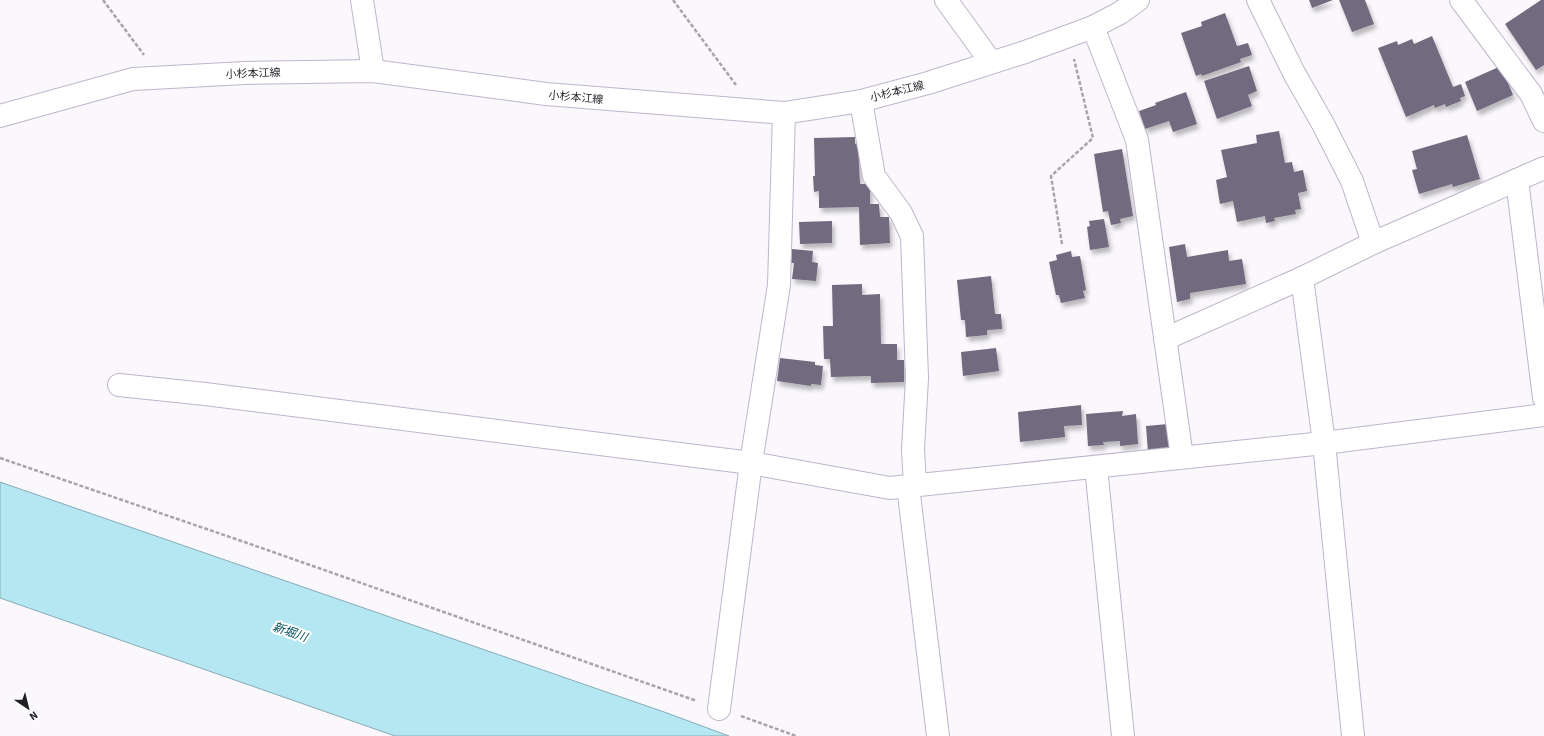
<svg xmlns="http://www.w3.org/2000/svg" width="1544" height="736" viewBox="0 0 1544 736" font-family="'Source Sans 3','Noto Sans JP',sans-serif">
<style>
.water{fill:#b4e7f1;stroke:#88abb4}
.building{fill:#726a7e;filter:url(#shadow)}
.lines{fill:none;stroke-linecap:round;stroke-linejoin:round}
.street-casing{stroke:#beb5cb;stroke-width:24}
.secondary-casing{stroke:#beb5cb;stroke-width:24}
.path{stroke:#a7a4ab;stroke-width:2.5;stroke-dasharray:4 2;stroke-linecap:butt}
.street{stroke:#fff;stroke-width:22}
.secondary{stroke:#fff;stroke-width:22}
.labels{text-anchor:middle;stroke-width:4;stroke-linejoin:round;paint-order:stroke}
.street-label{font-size:11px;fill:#221f27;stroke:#fff}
.water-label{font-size:12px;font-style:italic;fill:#024e59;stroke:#fff}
</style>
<defs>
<filter id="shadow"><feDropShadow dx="2.5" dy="4.5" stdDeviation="2" flood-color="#0004"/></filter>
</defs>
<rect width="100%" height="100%" fill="#faf8fd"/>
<polygon class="water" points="0,482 667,713 729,736 395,736 0,598"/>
<g class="building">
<polygon points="1309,0 1333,0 1312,8"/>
<polygon points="1339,0 1365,0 1374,24 1352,32"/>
<polygon points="1541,0 1544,0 1544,65 1536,70 1505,24"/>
<polygon points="1225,13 1237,46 1248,43 1252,55 1240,59 1241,62 1202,76 1201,74 1196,76 1181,33 1202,26 1201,22"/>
<polygon points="1432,36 1453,87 1461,84 1465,96 1460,98 1461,101 1446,107 1445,104 1435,108 1434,105 1406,117 1378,48 1397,41 1398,45 1412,39 1414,44"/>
<polygon points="1249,66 1257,91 1248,95 1252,106 1217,119 1204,81"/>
<polygon points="1501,66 1513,95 1477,111 1465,82"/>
<polygon points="1186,92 1197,124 1173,132 1169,121 1145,129 1139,111 1156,105 1155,103"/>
<polygon points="1279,131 1285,163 1292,162 1294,172 1303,170 1307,191 1298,193 1301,209 1295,210 1296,214 1274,218 1275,221 1266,223 1265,216 1237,222 1233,201 1220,204 1216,180 1227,177 1221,150 1257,143 1256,135"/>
<polygon points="1467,135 1480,179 1453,187 1452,184 1419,194 1412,170 1417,169 1412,151"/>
<polygon points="855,137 855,144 858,144 860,184 870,184 870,204 879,204 880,217 889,217 890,243 860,245 859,207 819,208 819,191 814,192 813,176 815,176 814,138"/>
<polygon points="1122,149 1133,216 1120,219 1121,223 1111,225 1108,211 1103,212 1094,154"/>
<polygon points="1104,219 1109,247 1090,250 1087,227 1090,226 1089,221"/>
<polygon points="832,221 832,243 800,244 799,222"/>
<polygon points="1185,244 1187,257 1228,250 1229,261 1242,259 1246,284 1190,293 1190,299 1177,302 1169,247"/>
<polygon points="792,249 813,251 812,262 818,263 816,281 792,279 794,263 791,263"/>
<polygon points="1071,251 1072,257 1080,256 1086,290 1083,291 1085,298 1061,303 1059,295 1056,295 1049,262 1057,260 1056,255"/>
<polygon points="991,276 995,314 1001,314 1002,329 987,330 987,335 966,337 965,320 961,320 957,280"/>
<polygon points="862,284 862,295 880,294 881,344 897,344 897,360 904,360 904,382 871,383 871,376 831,377 830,359 824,359 823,326 833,326 832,285"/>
<polygon points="996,348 999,371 963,376 961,352"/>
<polygon points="780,358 815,362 815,365 823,366 821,385 811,384 811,386 777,381"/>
<polygon points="1081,405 1082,425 1064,426 1065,437 1020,442 1018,412"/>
<polygon points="1123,411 1122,416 1136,414 1138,444 1120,446 1120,441 1103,442 1104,445 1088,446 1086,414"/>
<polygon points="1168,424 1169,449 1148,452 1146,426"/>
</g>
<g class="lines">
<defs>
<g id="street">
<polyline points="946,0 991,62"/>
<polyline points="1258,0 1294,73 1323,124 1352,181 1373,243"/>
<polyline points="1461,0 1531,94 1544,121"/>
<polyline points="1093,27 1137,140 1182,457"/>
<polyline points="861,101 874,176 901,213 912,236 917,378 913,450 915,485"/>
<polyline points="1517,180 1544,398"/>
<polyline points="1302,278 1324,443 1353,736"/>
<polyline points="1165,339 1302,278 1373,243 1544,168"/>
<polyline points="119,385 205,394 751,463 890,488 1324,443 1544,415"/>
<polyline points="1096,467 1123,736"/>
<polyline points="908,486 938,736"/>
<polyline points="719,709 751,463 779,285 784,113"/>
</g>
<g id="secondary">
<polyline points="362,0 373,71"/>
<polyline points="0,116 133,79 245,73 373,71 546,94 784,113 861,101 928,83 1025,52 1093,27 1120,13 1138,0"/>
</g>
</defs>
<use href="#street" class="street-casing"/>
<use href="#secondary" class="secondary-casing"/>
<g class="path">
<polyline points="103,0 144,55"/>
<polyline points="673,0 736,85"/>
<polyline points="1062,244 1051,176 1093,138 1074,59"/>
<polyline points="0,458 253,545 697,701"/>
<polyline points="741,716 796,736"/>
</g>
<use href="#street" class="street"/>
<use href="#secondary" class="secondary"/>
</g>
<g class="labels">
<g class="street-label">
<text transform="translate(253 73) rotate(-2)" y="4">小杉本江線</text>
<text transform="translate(897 91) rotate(-14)" y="4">小杉本江線</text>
<text transform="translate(576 97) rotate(5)" y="4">小杉本江線</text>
</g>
<g class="water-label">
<text transform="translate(290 632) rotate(19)" y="4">新堀川</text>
</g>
</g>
<g transform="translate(28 708) rotate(145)" stroke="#ffffff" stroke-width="3" paint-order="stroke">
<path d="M0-3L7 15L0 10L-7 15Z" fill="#221f27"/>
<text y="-6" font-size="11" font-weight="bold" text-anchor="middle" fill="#221f27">N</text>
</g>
</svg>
